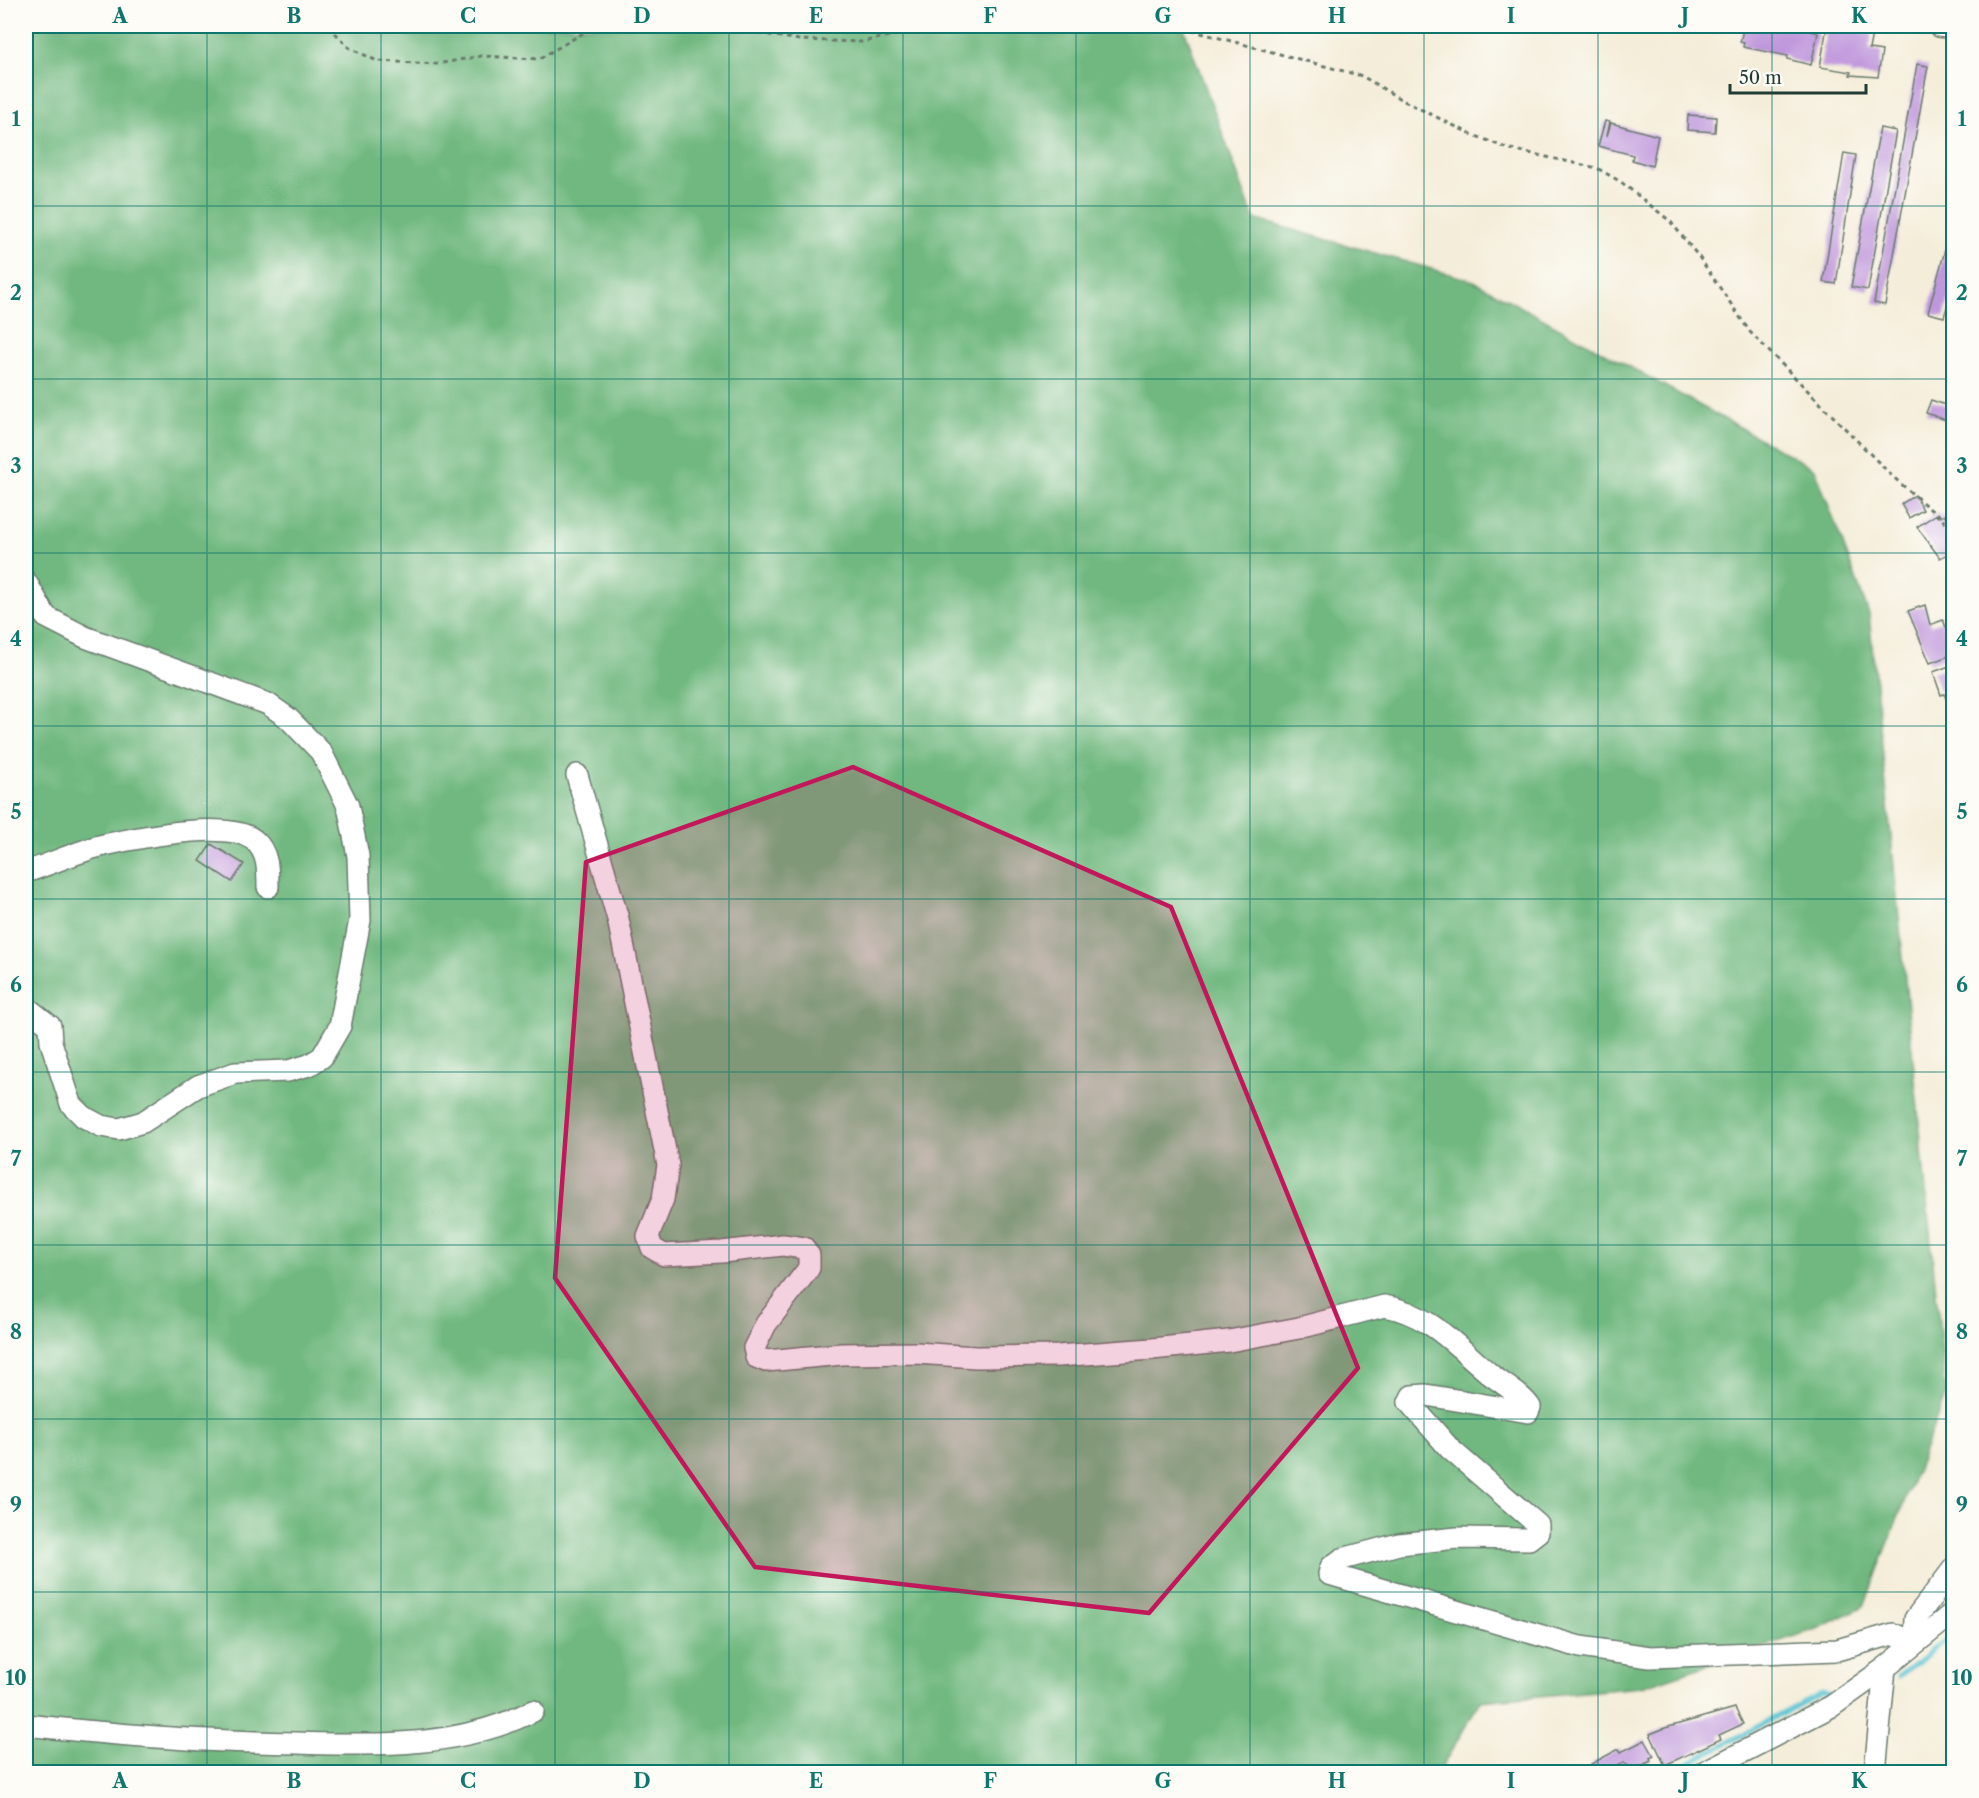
<svg xmlns="http://www.w3.org/2000/svg" width="1979" height="1798" viewBox="0 0 1979 1798" font-family="'Libre Caslon Text',serif">
<style>
.forest{fill:#6fb87f;stroke:#477a5a;stroke-width:1.5}
.lines{fill:none;stroke-linecap:round;stroke-linejoin:round}
.stream{stroke:#57c2d2;stroke-width:5}
.building{fill:#bf97dc}
.street-casing{stroke:#6a7b6e;stroke-width:24}
.path{stroke:#6a7b6e;stroke-width:3;stroke-dasharray:4.5 4.5;stroke-linecap:butt}
.street{stroke:#fff;stroke-width:21}
.marked{fill:#c2185b;fill-opacity:0.2;stroke:#c2185b;stroke-width:4.5;stroke-linejoin:round}
.grid{fill:none;stroke:#0f766e;stroke-width:1.5;stroke-opacity:0.55}
.neatline{fill:none;stroke:#0f766e;stroke-width:2}
.grid-label{font-size:20px;text-anchor:middle;font-weight:bold;fill:#0f766e}
</style>
<rect width="100%" height="100%" fill="#fdfcf7"/>
<filter id="ink" filterUnits="userSpaceOnUse"><feTurbulence type="fractalNoise" baseFrequency=".0167" numOctaves="2"/><feDisplacementMap in="SourceGraphic" scale="12" xChannelSelector="R" yChannelSelector="G"/><feConvolveMatrix kernelMatrix="1 2 1 2 8 2 1 2 1" color-interpolation-filters="sRGB"/></filter>
<filter id="wash" filterUnits="userSpaceOnUse"><feTurbulence type="fractalNoise" baseFrequency=".008" numOctaves="4" result="noise"/><feDisplacementMap in="SourceGraphic" scale="24" xChannelSelector="R" yChannelSelector="G"/><feGaussianBlur stdDeviation="1.35" result="paint"/><feColorMatrix in="noise" values="0 0 0 0 0 0 0 0 0 0 0 0 0 0 0 0 0 1.4 0 .05"/><feComposite in="paint" operator="in"/></filter>
<g filter="url(#wash)">
<rect width="100%" height="100%" fill="#f4edd9"/>
<polygon class="forest" points="26,26 1183,26 1254,219 1474,281 1815,469 1869,614 1946,1394 1864,1606 1820,1628 1641,1687 1480,1701 1439,1772 26,1772"/>
<g class="lines">
<g class="stream">
<polyline points="1898,1677 1954,1633"/>
<polyline points="1671,1772 1822,1693 1830,1695"/>
</g>
</g>
<g id="blocks">
<g class="building">
<polygon points="1744,26 1813,26 1811,31 1818,33 1811,65 1787,59 1788,56 1743,47 1744,43 1740,42"/>
<polygon points="1827,26 1872,34 1869,49 1882,51 1878,77 1850,75 1851,72 1820,67"/>
<polygon points="1917,64 1928,66 1885,305 1874,303"/>
<polygon points="1688,115 1716,117 1715,132 1687,130"/>
<polygon points="1605,121 1610,122 1607,136 1611,123 1658,136 1652,166 1632,160 1633,155 1598,146"/>
<polygon points="1880,128 1896,131 1868,290 1851,287"/>
<polygon points="1844,153 1856,155 1836,284 1823,282"/>
<polygon points="1953,220 1954,283 1944,317 1928,313"/>
<polygon points="1931,400 1954,408 1954,423 1926,413"/>
<polygon points="1915,495 1923,510 1909,518 1901,504"/>
<polygon points="1938,513 1941,517 1944,515 1950,524 1954,521 1954,551 1940,558 1917,527"/>
<polygon points="1925,605 1930,625 1943,620 1954,646 1954,654 1930,663 1908,611"/>
<polygon points="1947,667 1954,675 1954,705 1951,699 1947,701 1944,694 1941,695 1933,672"/>
<polygon points="211,844 244,864 232,882 200,861"/>
<polygon points="1735,1708 1743,1724 1719,1735 1721,1739 1665,1765 1650,1734 1665,1728"/>
<polygon points="1645,1740 1654,1756 1650,1758 1651,1761 1632,1770 1624,1762 1613,1768 1615,1772 1583,1772 1593,1767 1591,1764 1619,1749 1621,1752"/>
</g>
</g>
</g>
<g filter="url(#ink)">
<use href="#blocks" fill-opacity="0" stroke="#6a7b6e" stroke-width="1.5"/>
<g class="lines">
<defs>
<g id="street">
<polyline points="1939,26 1954,28"/>
<polyline points="26,582 46,617 85,637 268,704 288,718 321,752 348,806 358,856 360,920 340,1026 322,1057 309,1065 288,1071 235,1073 198,1086 143,1122 119,1129 101,1126 84,1117 71,1104 51,1042 50,1026 26,1007"/>
<path d="M577,775L618,919L668,1165L663,1199L648,1236L652,1248L664,1255L722,1252L783,1245L804,1248L809,1255V1268L766,1324L754,1348L756,1357L766,1361L842,1354L916,1353L976,1357L1058,1356L1152,1349L1229,1341L1299,1328L1384,1306C1429,1313 1457,1347 1491,1375C1504,1385 1521,1394 1530,1407L1528,1412L1426,1395L1412,1396L1409,1402L1450,1449L1538,1525V1532L1529,1539L1457,1538L1399,1544L1342,1559L1331,1567L1329,1574L1580,1647L1650,1657L1837,1650L1893,1634L1914,1643L1915,1619L1954,1568"/>
<path d="M26,872C51,864 78,851 104,845C136,838 227,819 254,840C268,852 268,869 268,887"/>
<path d="M26,1725C116,1735 206,1742 297,1743C378,1745 459,1748 533,1711"/>
<polyline points="1704,1772 1832,1706 1885,1668 1954,1612"/>
<polyline points="1875,1772 1885,1668"/>
</g>
</defs>
<use href="#street" class="street-casing"/>
<g class="path">
<polyline points="329,26 348,47 377,61 437,64 481,56 539,59 595,26"/>
<polyline points="715,26 799,40 862,42 935,26"/>
<polyline points="1147,26 1190,30 1362,76 1402,100 1471,134 1506,148 1597,168 1621,182 1670,221 1699,257 1750,332 1892,476 1954,530"/>
</g>
<use href="#street" class="street"/>
</g>
</g>
<path class="marked" d="M853,767L1171,907L1358,1368L1149,1613L755,1567L555,1278L586,862Z"/>
<path class="grid" d="M207,26V1772M381,26V1772M555,26V1772M729,26V1772M903,26V1772M1076,26V1772M1250,26V1772M1424,26V1772M1598,26V1772M1772,26V1772M26,206H1954M26,379H1954M26,553H1954M26,726H1954M26,899H1954M26,1072H1954M26,1245H1954M26,1419H1954M26,1592H1954"/>
<rect width="1979" height="1798" fill="none" stroke="#fdfcf7" stroke-width="66"/>
<path d="M1730 84v9h136v-9" fill="none" stroke="#1f3d34" stroke-width="3"/>
<text x="1739" y="84" font-size="18" fill="#1f3d34" stroke="#fdfcf7" stroke-width="4.5" paint-order="stroke">50 m</text>
<rect x="33" y="33" width="1913" height="1732" class="neatline"/>
<g class="grid-label">
<text x="120" y="23">A</text>
<text x="294" y="23">B</text>
<text x="468" y="23">C</text>
<text x="642" y="23">D</text>
<text x="816" y="23">E</text>
<text x="990" y="23">F</text>
<text x="1163" y="23">G</text>
<text x="1337" y="23">H</text>
<text x="1511" y="23">I</text>
<text x="1685" y="23">J</text>
<text x="1859" y="23">K</text>
<text x="16" y="126">1</text>
<text x="1962" y="126">1</text>
<text x="16" y="300">2</text>
<text x="1962" y="300">2</text>
<text x="16" y="473">3</text>
<text x="1962" y="473">3</text>
<text x="16" y="646">4</text>
<text x="1962" y="646">4</text>
<text x="16" y="819">5</text>
<text x="1962" y="819">5</text>
<text x="16" y="992">6</text>
<text x="1962" y="992">6</text>
<text x="16" y="1166">7</text>
<text x="1962" y="1166">7</text>
<text x="16" y="1339">8</text>
<text x="1962" y="1339">8</text>
<text x="16" y="1512">9</text>
<text x="1962" y="1512">9</text>
<text x="16" y="1685">10</text>
<text x="1962" y="1685">10</text>
<text x="120" y="1788">A</text>
<text x="294" y="1788">B</text>
<text x="468" y="1788">C</text>
<text x="642" y="1788">D</text>
<text x="816" y="1788">E</text>
<text x="990" y="1788">F</text>
<text x="1163" y="1788">G</text>
<text x="1337" y="1788">H</text>
<text x="1511" y="1788">I</text>
<text x="1685" y="1788">J</text>
<text x="1859" y="1788">K</text>
</g>
</svg>
